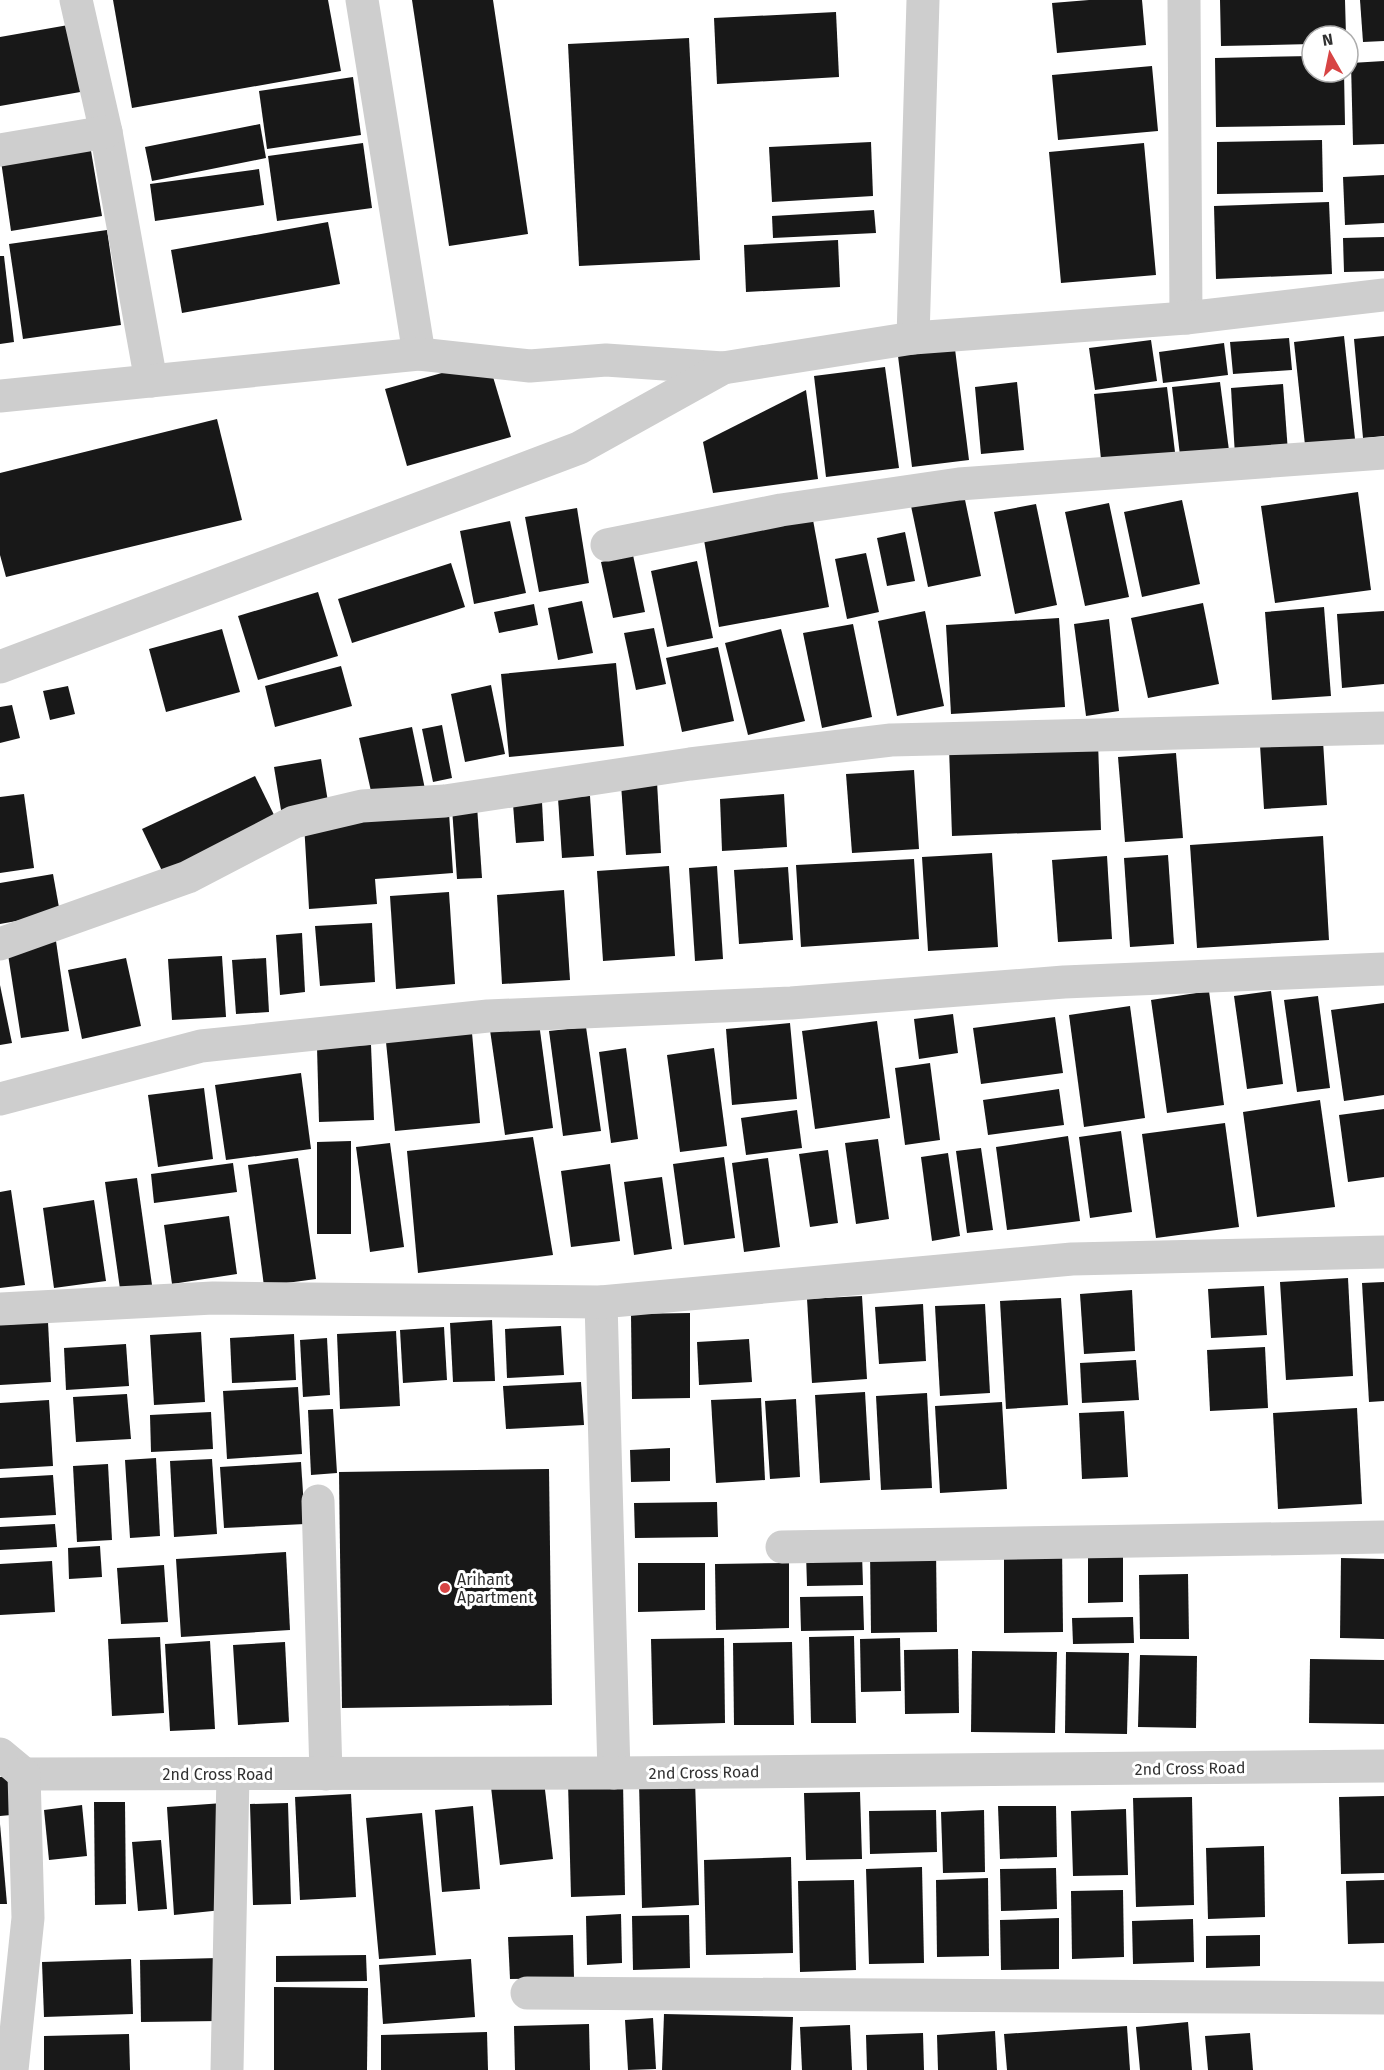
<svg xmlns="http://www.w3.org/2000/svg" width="1384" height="2070" viewBox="0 0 1384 2070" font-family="'Fira Sans',sans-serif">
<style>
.building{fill:#181818}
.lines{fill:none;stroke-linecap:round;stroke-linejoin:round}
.street{stroke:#cecece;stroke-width:33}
.poi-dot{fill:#d74444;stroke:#fff;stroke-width:2}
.labels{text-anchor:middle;stroke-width:6;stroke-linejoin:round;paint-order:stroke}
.poi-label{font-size:16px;fill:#313131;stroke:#fff;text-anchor:start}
.street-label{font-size:16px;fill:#313131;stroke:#fff}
</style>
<rect width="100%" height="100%" fill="#fff"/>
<g class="building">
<polygon points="113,0 328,0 341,71 132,108"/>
<polygon points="412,0 493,0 528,234 449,246"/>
<polygon points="1089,0 1142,0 1146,45 1057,53 1052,3"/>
<polygon points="1220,0 1345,0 1346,36 1312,36 1312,44 1221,46"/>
<polygon points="1360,0 1384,0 1384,41 1363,42"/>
<polygon points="836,12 839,77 717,84 714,18"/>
<polygon points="74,24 86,91 0,106 0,37"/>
<polygon points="689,38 700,260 579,266 568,44"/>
<polygon points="1312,56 1312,72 1344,72 1345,125 1216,127 1215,58"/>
<polygon points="1384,61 1384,144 1353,145 1351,63"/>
<polygon points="1152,66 1158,131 1058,140 1052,75"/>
<polygon points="353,77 361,135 267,149 259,91"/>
<polygon points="260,124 266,158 152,181 145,147"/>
<polygon points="89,139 102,216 11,231 0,154"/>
<polygon points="1322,140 1323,192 1217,194 1217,142"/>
<polygon points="871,142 873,196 772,202 769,147"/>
<polygon points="363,143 372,208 277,221 268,156"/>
<polygon points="1144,143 1156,275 1061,283 1049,152"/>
<polygon points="259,169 264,205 155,221 150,184"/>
<polygon points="1384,175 1384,223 1345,225 1343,177"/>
<polygon points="1329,202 1332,274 1216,279 1214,206"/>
<polygon points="874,210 876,233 773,238 772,216"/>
<polygon points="328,222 340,284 182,313 171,250"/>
<polygon points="107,230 121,325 23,339 9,244"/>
<polygon points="1384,237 1384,271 1344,272 1343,238"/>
<polygon points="838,240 840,287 746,292 744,245"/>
<polygon points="0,256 4,256 14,342 0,344"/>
<polygon points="1344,336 1355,439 1305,445 1294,342"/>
<polygon points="1384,336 1384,436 1363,438 1354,339"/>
<polygon points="1289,338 1292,370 1233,374 1230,342"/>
<polygon points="1151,340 1157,381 1095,390 1089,348"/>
<polygon points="1224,343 1228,375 1163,383 1159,352"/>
<polygon points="955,349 969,460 912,467 898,356"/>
<polygon points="488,360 511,437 407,466 385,389"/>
<polygon points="885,367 899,468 826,477 814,376"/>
<polygon points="1017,382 1024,450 981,454 975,387"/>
<polygon points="1220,382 1230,458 1181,464 1172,387"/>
<polygon points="1283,384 1288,452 1235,456 1231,388"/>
<polygon points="1167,387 1176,460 1102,468 1094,394"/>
<polygon points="806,390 818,479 713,493 703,442"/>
<polygon points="217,419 242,520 6,577 0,555 0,473"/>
<polygon points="1358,492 1371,590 1275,603 1261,506"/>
<polygon points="964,495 981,576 928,587 911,506"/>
<polygon points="1182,500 1200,584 1142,597 1124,512"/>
<polygon points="1109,503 1129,597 1085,606 1065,512"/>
<polygon points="1036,504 1057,605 1015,614 994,512"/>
<polygon points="577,508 589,583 539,592 525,517"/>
<polygon points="813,520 829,607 719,627 704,540"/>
<polygon points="510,521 526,593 474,604 460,531"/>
<polygon points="905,532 915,581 887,586 877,538"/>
<polygon points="866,553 879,612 847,619 835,559"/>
<polygon points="633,555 645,612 613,618 601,562"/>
<polygon points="697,561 713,638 667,647 651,571"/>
<polygon points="451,563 465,607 352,643 338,599"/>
<polygon points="318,592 338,656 258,680 238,616"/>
<polygon points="582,601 593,653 558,660 548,608"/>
<polygon points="1203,603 1219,684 1148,698 1131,618"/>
<polygon points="534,604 538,625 499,633 494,612"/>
<polygon points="1324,607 1331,696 1272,700 1265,612"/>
<polygon points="925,611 944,706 897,716 878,621"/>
<polygon points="1384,611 1384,684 1342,688 1337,614"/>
<polygon points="1059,618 1065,707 951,714 946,625"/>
<polygon points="1109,619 1119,711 1086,716 1074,624"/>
<polygon points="853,624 872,717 822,728 803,633"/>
<polygon points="654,628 666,684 636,690 624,633"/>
<polygon points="222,629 240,692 166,712 149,649"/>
<polygon points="781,629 805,721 748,735 725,643"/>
<polygon points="718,647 734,721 682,732 666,658"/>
<polygon points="616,663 624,746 509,757 501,674"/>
<polygon points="341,666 352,706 275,727 265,686"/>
<polygon points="491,685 505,754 465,762 451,694"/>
<polygon points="68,686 75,714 50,720 43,691"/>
<polygon points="12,705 20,738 0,743 0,707"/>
<polygon points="442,725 452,778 433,782 422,729"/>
<polygon points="412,727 425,789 373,800 359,738"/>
<polygon points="1323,741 1327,805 1264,809 1260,745"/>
<polygon points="1098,742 1101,830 952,836 949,747"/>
<polygon points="1176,753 1183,838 1125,842 1118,757"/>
<polygon points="321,759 329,808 282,816 274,767"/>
<polygon points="914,770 919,849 852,853 846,774"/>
<polygon points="255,776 277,821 164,875 142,829"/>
<polygon points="657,782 661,853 626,855 621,784"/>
<polygon points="24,794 34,868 0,873 0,797"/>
<polygon points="784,794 787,847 722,851 720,799"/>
<polygon points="590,796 594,856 562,858 558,798"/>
<polygon points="542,802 544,841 516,843 513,804"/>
<polygon points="477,806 482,878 457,879 452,808"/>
<polygon points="449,813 453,873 375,879 377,904 309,909 304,823"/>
<polygon points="1323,836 1329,940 1197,948 1190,845"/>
<polygon points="992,853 998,947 928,951 922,857"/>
<polygon points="1168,855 1174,944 1130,947 1124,858"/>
<polygon points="1107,856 1112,939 1058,942 1052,860"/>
<polygon points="914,859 919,939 801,947 796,865"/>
<polygon points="669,866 675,956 603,961 597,871"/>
<polygon points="717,866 723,959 695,961 689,868"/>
<polygon points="788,867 793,940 739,944 734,870"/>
<polygon points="53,874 60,913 0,924 0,883"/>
<polygon points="564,890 570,980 502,984 497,895"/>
<polygon points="449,892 455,984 396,989 390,896"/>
<polygon points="372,923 375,982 320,986 315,926"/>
<polygon points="302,933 305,992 280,995 276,935"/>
<polygon points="56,941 69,1031 21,1038 7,948"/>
<polygon points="222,956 226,1017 172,1020 168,959"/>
<polygon points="126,958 141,1026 82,1039 68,970"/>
<polygon points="266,958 269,1012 236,1014 232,960"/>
<polygon points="0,985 12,1043 0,1045"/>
<polygon points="1209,991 1224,1105 1167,1113 1151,1000"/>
<polygon points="1271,991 1283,1084 1247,1089 1234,996"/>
<polygon points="1318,996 1330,1088 1297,1092 1284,1000"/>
<polygon points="1384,1003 1384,1095 1344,1101 1331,1010"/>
<polygon points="1130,1006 1145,1118 1084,1127 1069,1015"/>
<polygon points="953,1014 958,1053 919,1059 914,1019"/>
<polygon points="1055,1017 1063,1073 981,1084 973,1028"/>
<polygon points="877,1021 890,1118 815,1129 802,1031"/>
<polygon points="539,1023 553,1128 505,1135 490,1030"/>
<polygon points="790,1023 797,1099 732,1105 726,1029"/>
<polygon points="586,1027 601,1131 563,1136 549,1031"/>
<polygon points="472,1033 480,1123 395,1131 386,1042"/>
<polygon points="371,1045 374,1120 319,1122 317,1047"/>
<polygon points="626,1048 638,1139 611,1143 599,1052"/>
<polygon points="714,1048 727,1146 680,1152 667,1055"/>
<polygon points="930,1063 940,1140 905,1145 895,1068"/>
<polygon points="301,1073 311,1149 226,1160 215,1085"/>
<polygon points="204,1088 213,1159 158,1167 148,1095"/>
<polygon points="1059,1089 1064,1125 988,1135 983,1100"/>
<polygon points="1320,1100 1335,1207 1257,1217 1243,1112"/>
<polygon points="1384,1109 1384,1177 1348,1182 1339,1115"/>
<polygon points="797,1110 802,1148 746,1155 741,1118"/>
<polygon points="1225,1123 1239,1227 1156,1238 1142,1134"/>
<polygon points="1121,1131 1132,1212 1090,1218 1079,1137"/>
<polygon points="1068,1136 1080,1221 1007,1230 996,1147"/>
<polygon points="533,1137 553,1255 418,1273 407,1151"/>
<polygon points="878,1139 889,1219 856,1224 845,1143"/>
<polygon points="351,1141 351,1234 317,1234 317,1142"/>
<polygon points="390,1143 404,1247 370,1252 356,1147"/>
<polygon points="981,1148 993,1230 967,1233 956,1151"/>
<polygon points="828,1150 838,1223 810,1227 799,1154"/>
<polygon points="948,1153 960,1236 932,1241 921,1157"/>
<polygon points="724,1157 735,1238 684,1245 673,1164"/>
<polygon points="298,1158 316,1279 264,1286 248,1165"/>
<polygon points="768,1158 780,1247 744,1252 732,1163"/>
<polygon points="233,1163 237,1192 154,1203 151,1174"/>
<polygon points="610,1164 620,1241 571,1247 561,1171"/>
<polygon points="662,1177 672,1249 634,1255 624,1182"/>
<polygon points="137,1178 153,1292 121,1296 105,1182"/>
<polygon points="11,1190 25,1285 0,1288 0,1192"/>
<polygon points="94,1200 106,1281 54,1288 43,1208"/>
<polygon points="229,1216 237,1274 172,1284 164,1225"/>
<polygon points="1348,1278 1353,1376 1286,1380 1280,1282"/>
<polygon points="1384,1282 1384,1401 1369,1402 1362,1283"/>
<polygon points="1264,1286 1267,1335 1211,1338 1208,1289"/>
<polygon points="1132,1290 1135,1351 1084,1354 1080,1294"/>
<polygon points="862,1296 867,1379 812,1383 807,1299"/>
<polygon points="1061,1298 1068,1405 1006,1409 1000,1301"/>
<polygon points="923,1304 926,1361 879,1364 875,1307"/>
<polygon points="985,1304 990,1393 940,1396 935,1306"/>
<polygon points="690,1313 690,1398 632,1399 631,1314"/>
<polygon points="492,1320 495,1381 453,1382 450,1323"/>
<polygon points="48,1322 51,1382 0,1385 0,1325"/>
<polygon points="561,1326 564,1375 507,1378 505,1329"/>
<polygon points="444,1327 447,1380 403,1383 400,1330"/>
<polygon points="396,1331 400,1406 340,1409 337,1334"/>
<polygon points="201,1332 205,1402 154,1405 150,1335"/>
<polygon points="294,1334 296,1380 232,1383 230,1338"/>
<polygon points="327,1338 330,1395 303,1397 300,1340"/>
<polygon points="749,1339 752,1382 699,1385 697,1342"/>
<polygon points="126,1344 129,1386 66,1390 64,1348"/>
<polygon points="1265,1347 1268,1408 1210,1411 1207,1350"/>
<polygon points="1136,1360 1139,1400 1082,1403 1080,1363"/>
<polygon points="581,1382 584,1425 506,1429 503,1386"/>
<polygon points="298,1387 302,1454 227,1459 223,1391"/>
<polygon points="865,1392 870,1480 820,1483 815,1395"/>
<polygon points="927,1393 932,1488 881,1490 876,1396"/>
<polygon points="127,1394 131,1439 76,1442 73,1397"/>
<polygon points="761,1398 765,1480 716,1483 711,1400"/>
<polygon points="796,1399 800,1477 770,1479 765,1401"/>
<polygon points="49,1400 53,1466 0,1469 0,1403"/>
<polygon points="1002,1402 1007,1489 940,1493 935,1406"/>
<polygon points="1357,1408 1362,1504 1278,1509 1273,1413"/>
<polygon points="333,1409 337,1473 311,1475 308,1410"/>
<polygon points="1124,1411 1128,1477 1082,1479 1079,1413"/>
<polygon points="211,1412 213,1449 151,1452 150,1415"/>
<polygon points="670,1448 670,1481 631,1482 630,1450"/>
<polygon points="156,1458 160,1536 130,1538 125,1460"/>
<polygon points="212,1459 217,1534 174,1537 170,1461"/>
<polygon points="301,1462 305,1524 224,1528 220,1467"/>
<polygon points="108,1464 112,1540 77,1542 73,1466"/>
<polygon points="549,1469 552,1705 342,1708 339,1472"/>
<polygon points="53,1475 56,1515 0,1518 0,1478"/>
<polygon points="717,1502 718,1537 635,1538 634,1503"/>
<polygon points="55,1524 57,1547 0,1550 0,1527"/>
<polygon points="1062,1545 1063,1632 1004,1633 1004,1546"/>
<polygon points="100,1546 102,1577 69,1579 68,1548"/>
<polygon points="936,1549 937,1632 871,1633 870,1551"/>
<polygon points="286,1552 290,1630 181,1637 176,1559"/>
<polygon points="806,1554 862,1554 863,1585 807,1586"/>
<polygon points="1088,1556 1123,1556 1123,1602 1088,1603"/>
<polygon points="1341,1558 1384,1559 1384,1639 1340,1638"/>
<polygon points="52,1561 55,1612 0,1615 0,1564"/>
<polygon points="638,1563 705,1563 705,1610 638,1612"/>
<polygon points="789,1563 789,1628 716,1630 715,1564"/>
<polygon points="164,1565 168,1622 121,1624 117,1568"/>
<polygon points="1188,1574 1189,1639 1140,1639 1139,1575"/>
<polygon points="863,1596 864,1630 801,1631 800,1597"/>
<polygon points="1133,1617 1134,1643 1073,1644 1072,1618"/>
<polygon points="854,1636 856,1723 811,1723 809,1637"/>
<polygon points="160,1637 164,1713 112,1716 108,1639"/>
<polygon points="724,1638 725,1723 653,1725 651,1639"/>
<polygon points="900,1638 901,1691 861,1692 860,1639"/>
<polygon points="210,1641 215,1729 170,1731 165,1644"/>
<polygon points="285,1642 289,1722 238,1725 233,1645"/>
<polygon points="792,1642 794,1725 734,1725 733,1643"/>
<polygon points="958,1649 959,1713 905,1714 904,1650"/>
<polygon points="972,1651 1057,1652 1055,1733 971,1732"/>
<polygon points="1066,1652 1129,1653 1127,1734 1065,1733"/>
<polygon points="1140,1655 1197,1656 1196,1728 1138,1727"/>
<polygon points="1310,1659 1384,1660 1384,1724 1309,1723"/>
<polygon points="8,1776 11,1815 0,1816 0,1777"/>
<polygon points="695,1780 699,1905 642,1908 639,1782"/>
<polygon points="544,1781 553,1859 500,1865 491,1787"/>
<polygon points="623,1781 625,1895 571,1897 568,1782"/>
<polygon points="860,1792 862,1859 806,1860 804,1793"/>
<polygon points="351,1794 356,1897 300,1900 295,1797"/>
<polygon points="1384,1796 1384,1873 1341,1874 1339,1797"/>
<polygon points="1192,1797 1194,1905 1136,1907 1133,1798"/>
<polygon points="94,1802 125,1802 126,1904 95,1905"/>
<polygon points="223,1803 222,1910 174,1915 167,1807"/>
<polygon points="288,1803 291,1904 253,1905 250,1804"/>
<polygon points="82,1805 87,1856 49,1860 44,1810"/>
<polygon points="473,1806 480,1889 442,1892 435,1810"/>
<polygon points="998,1806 1056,1806 1057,1857 1000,1859"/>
<polygon points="1126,1809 1128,1875 1073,1876 1071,1811"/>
<polygon points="936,1810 937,1852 870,1854 869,1811"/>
<polygon points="984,1810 985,1872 943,1873 941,1812"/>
<polygon points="422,1813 436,1955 379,1959 366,1818"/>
<polygon points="0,1824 7,1904 0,1904"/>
<polygon points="161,1840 167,1909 138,1911 132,1842"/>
<polygon points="1264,1846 1265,1917 1208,1919 1206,1848"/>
<polygon points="791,1857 793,1953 706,1955 704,1860"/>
<polygon points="922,1867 924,1963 869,1964 866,1869"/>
<polygon points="1056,1868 1057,1909 1001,1911 1000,1869"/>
<polygon points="988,1878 989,1956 937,1957 936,1880"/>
<polygon points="854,1880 856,1970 800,1972 798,1881"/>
<polygon points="1384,1880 1384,1943 1348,1944 1346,1881"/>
<polygon points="1123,1890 1124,1957 1072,1959 1071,1891"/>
<polygon points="621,1914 622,1963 587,1965 586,1916"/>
<polygon points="689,1915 690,1968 633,1970 632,1916"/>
<polygon points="1059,1918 1059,1969 1001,1970 1000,1920"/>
<polygon points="1193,1919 1194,1962 1133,1964 1132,1921"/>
<polygon points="573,1935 574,1978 510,1979 508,1937"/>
<polygon points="1260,1935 1260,1966 1206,1968 1206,1936"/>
<polygon points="366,1955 367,1981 276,1982 276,1956"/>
<polygon points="218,1958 219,2021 141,2022 140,1960"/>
<polygon points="131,1959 133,2014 44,2017 42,1962"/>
<polygon points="471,1959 475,2017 383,2024 379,1965"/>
<polygon points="274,1987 368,1988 367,2070 274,2070"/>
<polygon points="664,2014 793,2017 791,2070 662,2070"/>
<polygon points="653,2018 656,2069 628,2070 625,2020"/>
<polygon points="1188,2022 1192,2070 1140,2070 1136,2027"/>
<polygon points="589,2024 590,2070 515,2070 514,2026"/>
<polygon points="850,2025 852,2070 802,2070 800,2027"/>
<polygon points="1127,2026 1130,2070 1007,2070 1004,2034"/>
<polygon points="995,2031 997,2070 938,2070 937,2035"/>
<polygon points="487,2032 488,2070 381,2070 381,2035"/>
<polygon points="923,2033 924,2070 867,2070 866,2035"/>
<polygon points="1250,2033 1253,2070 1208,2070 1205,2036"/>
<polygon points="129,2034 130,2070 44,2070 44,2036"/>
</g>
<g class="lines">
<g class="street">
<polyline points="76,0 106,132 151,381"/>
<polyline points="362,0 419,354"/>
<polyline points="1184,0 1186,318"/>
<polyline points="0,150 106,132"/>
<polyline points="913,338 923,0"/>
<polyline points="0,396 419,354 530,366 606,360 723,368"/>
<polyline points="607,545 781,510 959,484 1384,453"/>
<polyline points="0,667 579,448 723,368 913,338 1186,318 1384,295"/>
<polyline points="0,944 188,877 294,822 362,806 445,801 690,764 891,740 1384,728"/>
<polyline points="0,1099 201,1046 488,1016 791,1003 1064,982 1384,969"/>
<polyline points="601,1302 614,1773"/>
<polyline points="0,1309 213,1298 601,1302 1072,1259 1384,1252"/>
<polyline points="318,1501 326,1774"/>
<polyline points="782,1547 1384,1537"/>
<polyline points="0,1754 24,1774"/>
<polyline points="24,1774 614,1773 1384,1766"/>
<polyline points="527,1993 1384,1998"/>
<polyline points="12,2070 28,1918 24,1774"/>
<polyline points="227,2070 233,1774"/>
</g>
</g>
<circle class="poi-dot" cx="445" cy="1588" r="6"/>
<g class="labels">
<g class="poi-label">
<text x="457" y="1585">Arihant<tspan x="457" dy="18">Apartment</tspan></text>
</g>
<g class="street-label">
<text transform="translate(1190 1768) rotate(-1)" y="6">2nd Cross Road</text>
<text transform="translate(704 1772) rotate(-1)" y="6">2nd Cross Road</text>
<text x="218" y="1780">2nd Cross Road</text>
</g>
</g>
<g transform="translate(1330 54) rotate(351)"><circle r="28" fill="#ffffff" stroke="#adadad" stroke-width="1.5"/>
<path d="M0-4.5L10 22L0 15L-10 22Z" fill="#d74444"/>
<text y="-9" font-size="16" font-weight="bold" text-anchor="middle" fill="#313131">N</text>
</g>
</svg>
